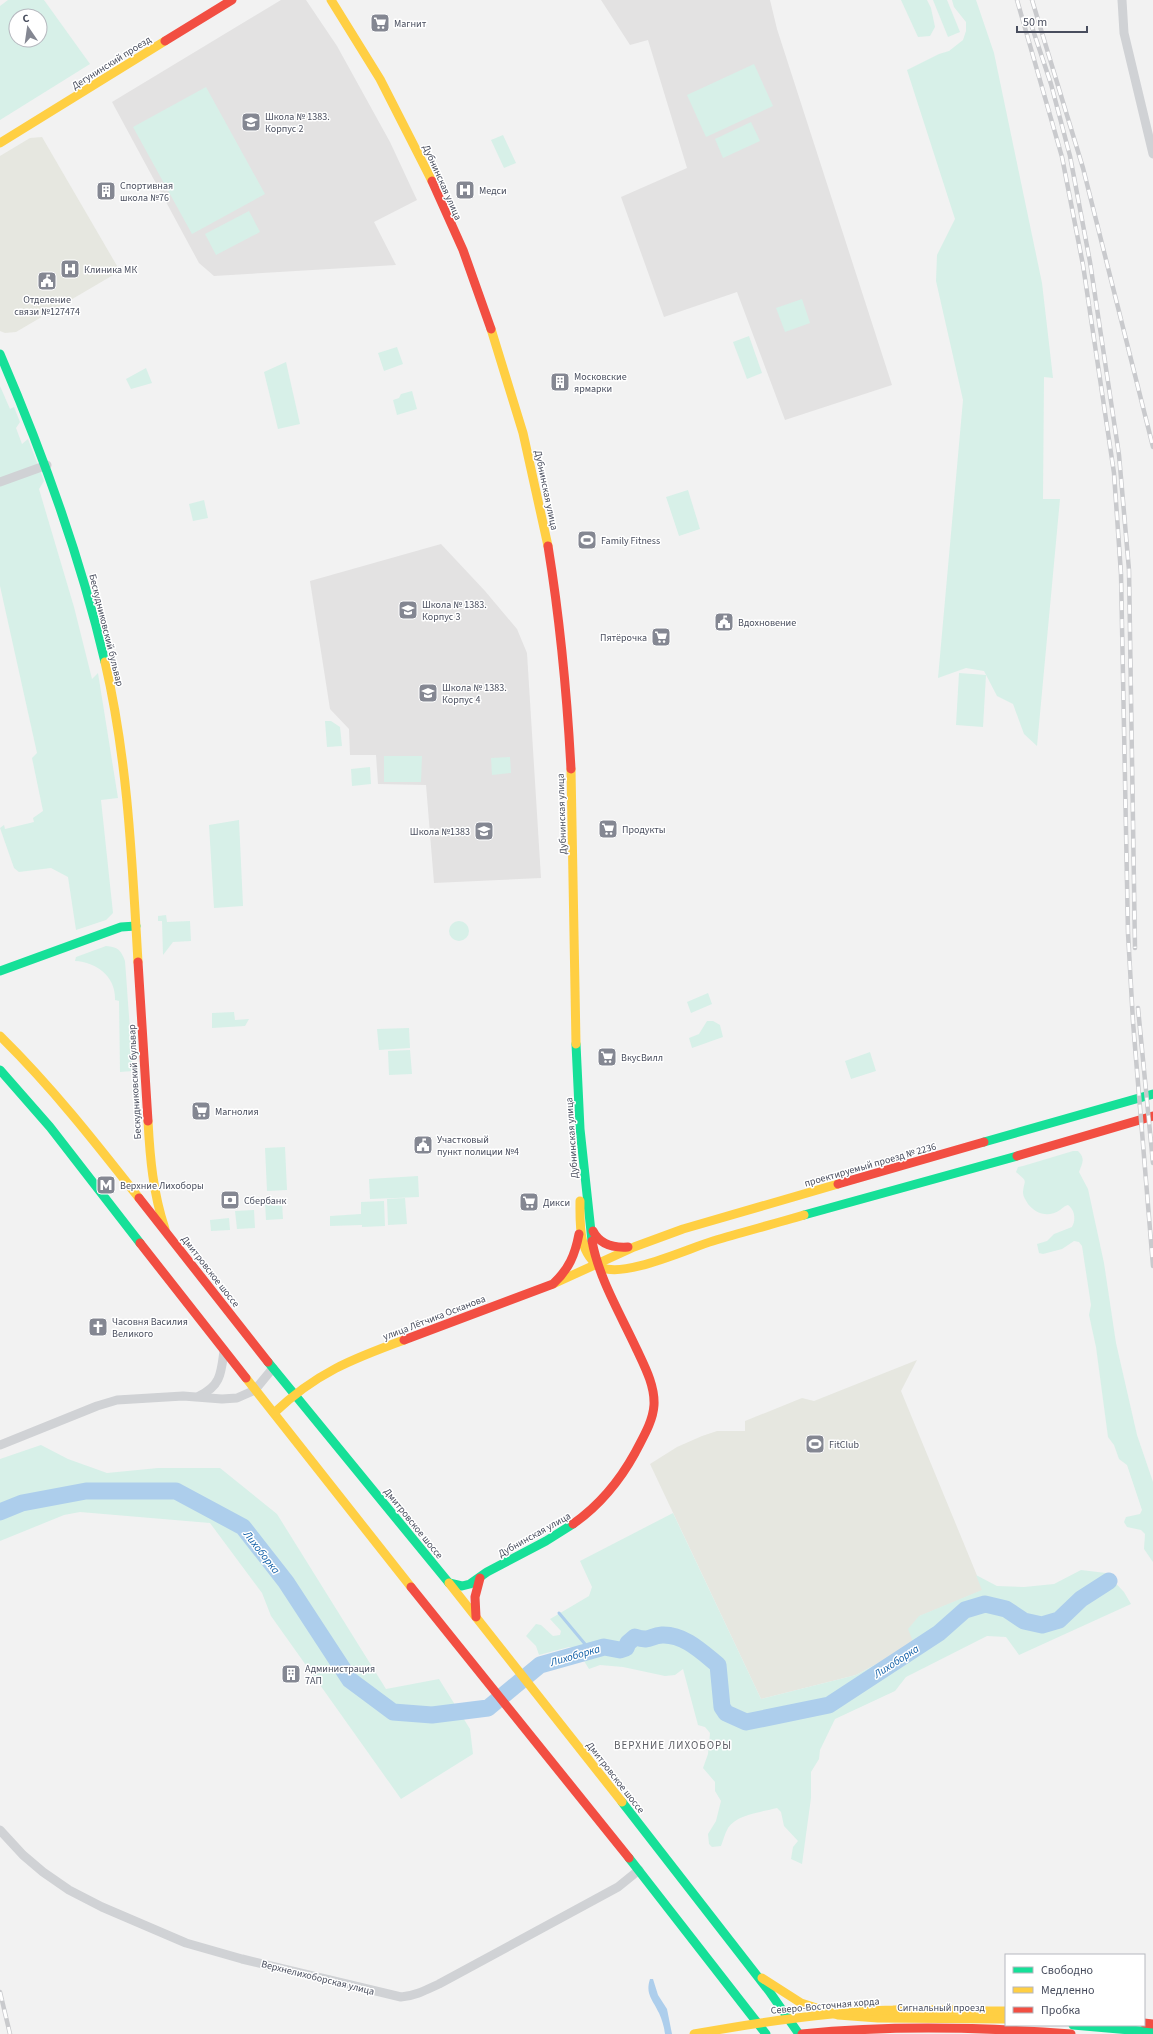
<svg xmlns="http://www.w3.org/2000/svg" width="1153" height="2034" viewBox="0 0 1153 2034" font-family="'Source Sans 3',sans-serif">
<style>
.commercial{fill:#e6e7e0}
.education{fill:#e3e2e2}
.green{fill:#d7f0e8;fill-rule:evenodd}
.water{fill:#adceec}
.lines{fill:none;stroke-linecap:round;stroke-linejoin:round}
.stream{stroke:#adceec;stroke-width:3}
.river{stroke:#adceec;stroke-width:17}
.street{stroke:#d0d2d5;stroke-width:9}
.fast{stroke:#16e098;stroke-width:9}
.slow{stroke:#ffcf43;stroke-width:9}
.jam{stroke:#f24e42;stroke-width:9}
.rail-casing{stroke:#c9cacd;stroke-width:4.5}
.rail{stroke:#fff;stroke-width:3;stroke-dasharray:9;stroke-linecap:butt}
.slow-bridge{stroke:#ffcf43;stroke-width:9}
.labels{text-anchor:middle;stroke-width:3;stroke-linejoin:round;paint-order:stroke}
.poi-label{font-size:10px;fill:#494e5e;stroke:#fff;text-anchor:start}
.street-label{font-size:10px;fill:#494e5e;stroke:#fff}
.water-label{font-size:11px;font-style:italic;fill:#1260a8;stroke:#fff}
.neighbourhood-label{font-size:11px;letter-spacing:1px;fill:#5d5f65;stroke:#fff}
</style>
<rect width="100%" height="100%" fill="#f2f2f2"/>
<g class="commercial">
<polygon points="42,137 120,271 16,332 5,333 0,331 0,156 30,138"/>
<polygon points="917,1360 901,1391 983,1590 920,1616 914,1644 856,1675 761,1699 650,1464 677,1447 702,1436 717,1431 745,1431 745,1421 802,1398 814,1401"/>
</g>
<g class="education">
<polygon points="281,0 306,0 337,46 390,142 417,200 374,222 396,265 214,276 199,263 112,102"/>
<polygon points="601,0 770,0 777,29 892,385 785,420 737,292 664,317 621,197 687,168 648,40 630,45"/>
<polygon points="441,544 485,591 517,629 527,653 541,878 434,883 426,785 378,784 376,755 350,755 349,729 330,709 310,581"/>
</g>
<g class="green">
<path d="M8,0H44L90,64L0,120V6ZM16,16H40V40H16Z"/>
<polygon points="901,0 927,0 931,8 935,27 930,36 918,37"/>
<polygon points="933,0 947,0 960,32 948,37"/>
<polygon points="952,0 976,0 994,53 1042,283 1053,378 1044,377 1043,499 1060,499 1037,746 1024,734 1013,704 997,696 984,671 966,668 938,678 963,400 936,281 937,255 955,219 907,70 939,54 949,51 963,40 966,31 966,22 954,7"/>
<polygon points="754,64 773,106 706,137 687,95"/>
<polygon points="206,87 265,194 192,234 133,127"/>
<polygon points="751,122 760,141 723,158 715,139"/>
<polygon points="503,135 516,163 504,168 491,140"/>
<polygon points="249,211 260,232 216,255 205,234"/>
<polygon points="802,299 810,323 785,332 776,308"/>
<polygon points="749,336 762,373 747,379 733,342"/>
<polygon points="397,347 403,364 384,371 378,353"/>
<polygon points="286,362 300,424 278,429 264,372"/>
<polygon points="146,368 152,383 131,389 126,379"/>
<polygon points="0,386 10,409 14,407 20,422 16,428 22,444 28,439 44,481 39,489 74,607 92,679 98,673 118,798 101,800 113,913 106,920 76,930 68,877 51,868 19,872 14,868 0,828 4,825 5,829 34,822 33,818 43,811 32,758 37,753 0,586"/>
<polygon points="412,391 417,409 397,415 393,400 399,398 401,394"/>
<polygon points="688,490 700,529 679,536 666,497"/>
<polygon points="204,500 208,518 193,521 189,504"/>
<polygon points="959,673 986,675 983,727 956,725"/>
<polygon points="325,721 331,721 340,727 342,746 327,747"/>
<polygon points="384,756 422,756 421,782 384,782"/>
<polygon points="510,757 511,773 492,775 491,758"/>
<polygon points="370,767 371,784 352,786 351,769"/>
<polygon points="239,820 243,906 214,908 209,825"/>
<polygon points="166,915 167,922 190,921 191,941 173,942 163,955 162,921 158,921 158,916"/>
<circle cx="459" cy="931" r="10"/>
<path d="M106,946C118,947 121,950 125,961L133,1071L120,1072L119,1001L115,1000C116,977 97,962 75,961L76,957Z"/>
<polygon points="708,993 712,1004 691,1013 687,1002"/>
<polygon points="234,1012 235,1020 249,1019 245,1026 212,1028 212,1013"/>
<polygon points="707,1021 713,1021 720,1025 723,1037 692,1048 689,1038 699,1034"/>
<polygon points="409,1028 410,1048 379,1050 377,1029"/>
<polygon points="410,1050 412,1074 389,1075 388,1051"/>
<polygon points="870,1052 876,1071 851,1079 845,1061"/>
<polygon points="285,1147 287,1190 267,1191 265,1148"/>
<path d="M1073,1151H1078C1086,1159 1082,1163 1079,1172L1088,1189L1104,1263L1116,1343L1137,1435L1153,1482V1562L1144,1549L1145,1534L1141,1530L1127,1527L1124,1522L1126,1517L1140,1514L1142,1510L1127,1465L1119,1459L1114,1445L1108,1437L1096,1347L1089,1315L1091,1305L1082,1246L1079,1242L1074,1241L1062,1249L1043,1254L1039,1253L1037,1244L1047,1241L1054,1234L1072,1227C1076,1220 1075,1210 1068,1205C1064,1206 1063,1208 1060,1210C1048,1218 1036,1214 1028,1204C1026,1200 1023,1197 1023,1192C1024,1179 1029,1183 1016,1172L1018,1167L1023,1166Z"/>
<polygon points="418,1176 419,1197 370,1199 369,1179"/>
<polygon points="405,1198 407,1224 388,1225 387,1199"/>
<polygon points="384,1201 385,1226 362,1227 362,1225 330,1226 330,1216 361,1214 361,1202"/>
<polygon points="265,1202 282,1202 283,1219 266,1220"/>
<polygon points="254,1210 255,1228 237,1229 235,1211"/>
<polygon points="229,1218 230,1230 211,1231 210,1220"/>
<polygon points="41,1445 68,1459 107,1473 158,1468 220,1468 277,1514 386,1689 439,1679 470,1729 473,1754 401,1799 271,1616 262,1593 210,1523 80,1512 64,1515 0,1541 0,1459"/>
<path d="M673,1513L761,1699L856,1675L914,1644L908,1629L919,1616L982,1590L976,1575L997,1586L1024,1587L1054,1584L1081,1570L1106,1573L1124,1592L1131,1604L1019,1655L1006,1637L987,1636L906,1677L895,1691L835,1719L820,1750L819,1759L811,1772V1798L802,1864L791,1859L793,1847L798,1841L784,1826L781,1812L777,1808C762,1812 737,1814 728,1828C725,1833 723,1841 721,1846L712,1847L709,1844L708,1834L716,1821L721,1801L715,1791V1782L703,1768L708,1754L710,1733L705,1727L698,1725L683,1669L675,1675L665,1676L623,1667L600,1665L589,1669L576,1648L569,1647L539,1655L536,1646L526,1636L536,1624L541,1625L553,1636L560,1635L561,1631L550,1619L589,1596L592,1587L580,1561Z"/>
</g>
<path class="water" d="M650,1979H653L658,1995L667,2009L672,2034H665C664,2026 662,2020 659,2013C653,2000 645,1994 650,1979Z"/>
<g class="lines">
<polyline class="stream" points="559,1613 590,1650"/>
<path class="river" d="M0,1512L22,1503L86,1491H176L243,1527L286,1582L350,1680L393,1712L432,1715L488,1708L540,1665L604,1647L620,1650L626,1648L628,1643L635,1637C651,1642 649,1636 662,1635C684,1634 702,1652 718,1665L722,1707L726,1713L746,1722L829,1705L939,1633L965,1610L985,1604L1006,1609L1024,1621L1042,1625L1059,1620L1081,1599L1109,1581"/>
<g class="street">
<polyline points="1122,0 1124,33 1153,154"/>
<polyline points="0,482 47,465"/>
<path d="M199,1396C221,1386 221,1373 224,1351"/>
<polyline points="0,1445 97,1406 117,1400 183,1396 222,1399 237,1398 255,1390 273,1368"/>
<path d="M0,1830L23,1855L43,1872L69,1890L102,1907L186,1943L242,1959L401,1997C415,1996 426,1990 439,1984L618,1887L639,1870"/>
</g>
<g class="fast">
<path d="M0,354C43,454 80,555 105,662"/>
<polyline points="0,971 121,927 136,926"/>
<polyline points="576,1044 580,1129 592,1241"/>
<polyline points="0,1070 50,1127 140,1243"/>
<polyline points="984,1142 1153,1094"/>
<polyline points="804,1215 1017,1156"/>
<polyline points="268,1362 449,1583"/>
<polyline points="449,1583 462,1586 470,1584 487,1572 546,1541 573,1524"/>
<polyline points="622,1802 769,1991 799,2034"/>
<polyline points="629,1858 766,2034"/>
<polyline points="1073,2025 1153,2032"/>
</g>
<g class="slow">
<polyline points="331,0 380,79 432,181"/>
<polyline points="0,143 165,41"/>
<polyline points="491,329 523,433 548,546"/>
<path d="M105,662C128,761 132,861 138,962"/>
<polyline points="571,769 576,1044"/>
<path d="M0,1036C51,1086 95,1142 139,1198"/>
<path d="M148,1121C150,1158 153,1193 165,1229"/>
<path d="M580,1201C580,1224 578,1254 601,1267C623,1279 689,1248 713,1241C743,1232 774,1224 804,1215"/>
<polyline points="553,1284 634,1247 683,1229 838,1184"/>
<polyline points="246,1378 411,1587"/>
<path d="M274,1413C316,1373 352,1359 404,1340"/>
<polyline points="449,1583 622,1802"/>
<polyline points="762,1978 801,2003 838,2015 878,2018 1006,2019"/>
</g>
<g class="jam">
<polyline points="165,41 232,0"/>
<polyline points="432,181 463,250 491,329"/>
<path d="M548,546C560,620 567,694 571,769"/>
<polyline points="138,962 148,1121"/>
<polyline points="1017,1156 1153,1116"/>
<polyline points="838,1184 984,1142"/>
<polyline points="139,1198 268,1362"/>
<path d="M593,1231C600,1245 613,1248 628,1247"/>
<polyline points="140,1243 246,1378"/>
<path d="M404,1340L553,1284C569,1269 575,1255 579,1234"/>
<path d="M573,1524C600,1505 619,1482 635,1453C642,1439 653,1422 654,1405C655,1386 645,1367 637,1350C621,1315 599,1279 592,1241"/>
<polyline points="411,1587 629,1858"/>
<polyline points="476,1617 475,1597 480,1578"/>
<polyline points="1144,2023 1153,2024"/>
<path d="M802,2034C892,2025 981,2027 1071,2034"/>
</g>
<defs>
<g id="rail">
<polyline points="1017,0 1062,157 1083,265 1114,473 1121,574 1128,933 1133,1022 1153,1266"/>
<polyline points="1032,0 1083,168 1153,447"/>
<polyline points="1030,21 1051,84 1070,156 1090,262 1119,455 1129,570 1135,948"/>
<polyline points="1138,1008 1153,1163"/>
<polyline points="0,1992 10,2034"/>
</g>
</defs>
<use href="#rail" class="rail-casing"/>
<use href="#rail" class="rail"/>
<path class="slow-bridge" d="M694,2034C760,2022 826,2012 893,2010C931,2008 968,2011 1006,2011"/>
</g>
<defs>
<symbol id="supermarket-square" viewBox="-11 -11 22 22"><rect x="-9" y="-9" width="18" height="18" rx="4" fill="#848792" stroke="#fff"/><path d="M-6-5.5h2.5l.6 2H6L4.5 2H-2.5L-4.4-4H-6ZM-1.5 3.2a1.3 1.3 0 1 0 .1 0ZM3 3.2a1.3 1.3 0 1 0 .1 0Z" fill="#fff"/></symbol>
<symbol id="school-square" viewBox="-11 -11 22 22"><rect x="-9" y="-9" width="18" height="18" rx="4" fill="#848792" stroke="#fff"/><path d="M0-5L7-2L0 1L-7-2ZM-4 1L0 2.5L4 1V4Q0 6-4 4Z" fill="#fff"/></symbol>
<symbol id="hospital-square" viewBox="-11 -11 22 22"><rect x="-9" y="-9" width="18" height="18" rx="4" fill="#848792" stroke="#fff"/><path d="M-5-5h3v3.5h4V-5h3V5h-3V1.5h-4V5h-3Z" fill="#fff"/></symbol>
<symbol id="building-square" viewBox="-11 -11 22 22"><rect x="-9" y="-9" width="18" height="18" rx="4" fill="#848792" stroke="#fff"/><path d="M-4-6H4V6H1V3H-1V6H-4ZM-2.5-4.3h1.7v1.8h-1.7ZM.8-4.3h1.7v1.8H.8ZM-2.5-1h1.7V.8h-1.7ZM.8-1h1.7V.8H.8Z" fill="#fff"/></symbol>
<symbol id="civic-square" viewBox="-11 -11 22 22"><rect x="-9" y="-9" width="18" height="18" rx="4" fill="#848792" stroke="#fff"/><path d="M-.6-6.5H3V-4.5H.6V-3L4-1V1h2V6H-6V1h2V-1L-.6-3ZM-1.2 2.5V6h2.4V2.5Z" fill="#fff"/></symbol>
<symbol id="stadium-square" viewBox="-11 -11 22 22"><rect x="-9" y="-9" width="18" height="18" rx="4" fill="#848792" stroke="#fff"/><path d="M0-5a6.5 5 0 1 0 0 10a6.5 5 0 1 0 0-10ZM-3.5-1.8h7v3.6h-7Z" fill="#fff"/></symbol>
<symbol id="metro-square" viewBox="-11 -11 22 22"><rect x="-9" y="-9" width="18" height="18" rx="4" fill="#848792" stroke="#fff"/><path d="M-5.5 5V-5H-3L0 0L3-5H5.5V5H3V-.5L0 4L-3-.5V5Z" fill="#fff"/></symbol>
<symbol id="bank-square" viewBox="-11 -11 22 22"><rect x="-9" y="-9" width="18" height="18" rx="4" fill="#848792" stroke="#fff"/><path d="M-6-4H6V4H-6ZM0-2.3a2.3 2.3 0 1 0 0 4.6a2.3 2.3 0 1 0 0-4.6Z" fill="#fff"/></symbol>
<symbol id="church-square" viewBox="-11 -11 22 22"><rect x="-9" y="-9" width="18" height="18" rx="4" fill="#848792" stroke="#fff"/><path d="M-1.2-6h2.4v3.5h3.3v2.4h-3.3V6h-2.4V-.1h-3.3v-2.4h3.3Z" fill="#fff"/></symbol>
</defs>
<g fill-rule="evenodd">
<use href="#supermarket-square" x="369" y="12" width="22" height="22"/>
<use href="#school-square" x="240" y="111" width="22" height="22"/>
<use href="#hospital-square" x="454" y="179" width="22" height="22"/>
<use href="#building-square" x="95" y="180" width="22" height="22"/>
<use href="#hospital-square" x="59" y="258" width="22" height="22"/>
<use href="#civic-square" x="36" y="270" width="22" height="22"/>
<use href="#building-square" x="549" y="371" width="22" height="22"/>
<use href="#stadium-square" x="576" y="529" width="22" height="22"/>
<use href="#school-square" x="397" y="599" width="22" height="22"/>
<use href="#civic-square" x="713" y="611" width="22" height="22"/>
<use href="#supermarket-square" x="650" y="626" width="22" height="22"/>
<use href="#school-square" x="417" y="682" width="22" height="22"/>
<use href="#supermarket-square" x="597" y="818" width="22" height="22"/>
<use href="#school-square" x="473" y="820" width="22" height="22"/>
<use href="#supermarket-square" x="596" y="1046" width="22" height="22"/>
<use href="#supermarket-square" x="190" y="1100" width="22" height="22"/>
<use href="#civic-square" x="412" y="1134" width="22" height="22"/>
<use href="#metro-square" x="95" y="1174" width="22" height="22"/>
<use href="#bank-square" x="219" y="1189" width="22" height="22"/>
<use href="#supermarket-square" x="518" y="1191" width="22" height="22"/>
<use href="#church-square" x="87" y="1316" width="22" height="22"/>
<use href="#stadium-square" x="804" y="1433" width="22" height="22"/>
<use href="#building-square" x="280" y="1663" width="22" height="22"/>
</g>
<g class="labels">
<g class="poi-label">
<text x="394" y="27">Магнит</text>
<text x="265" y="120">Школа № 1383.<tspan x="265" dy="12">Корпус 2</tspan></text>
<text x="120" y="189">Спортивная<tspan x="120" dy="12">школа №76</tspan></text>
<text x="479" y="194">Медси</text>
<text x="84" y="273">Клиника МК</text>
<text x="47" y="303" text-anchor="middle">Отделение<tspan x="47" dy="12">связи №127474</tspan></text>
<text x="574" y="380">Московские<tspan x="574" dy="12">ярмарки</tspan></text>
<text x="601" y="544">Family Fitness</text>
<text x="422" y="608">Школа № 1383.<tspan x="422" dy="12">Корпус 3</tspan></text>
<text x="738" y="626">Вдохновение</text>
<text x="647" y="641" text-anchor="end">Пятёрочка</text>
<text x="442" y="691">Школа № 1383.<tspan x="442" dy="12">Корпус 4</tspan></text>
<text x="622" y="833">Продукты</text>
<text x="470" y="835" text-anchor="end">Школа №1383</text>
<text x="621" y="1061">ВкусВилл</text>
<text x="215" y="1115">Магнолия</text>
<text x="437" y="1143">Участковый<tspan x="437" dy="12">пункт полиции №4</tspan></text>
<text x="120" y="1189">Верхние Лихоборы</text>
<text x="244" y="1204">Сбербанк</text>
<text x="543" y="1206">Дикси</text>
<text x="112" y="1325">Часовня Василия<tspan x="112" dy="12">Великого</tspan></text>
<text x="829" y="1448">FitClub</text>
<text x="305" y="1672">Администрация<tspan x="305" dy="12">7АП</tspan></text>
</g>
<g class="street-label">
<text transform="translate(111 62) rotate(-32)" y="4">Дегунинский проезд</text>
<text transform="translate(443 182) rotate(66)" y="4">Дубнинская улица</text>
<text transform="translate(547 490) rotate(78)" y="4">Дубнинская улица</text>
<text transform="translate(107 630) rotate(76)" y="4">Бескудниковский бульвар</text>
<text transform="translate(561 814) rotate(-92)" y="4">Дубнинская улица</text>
<text transform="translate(134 1082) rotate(-93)" y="4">Бескудниковский бульвар</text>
<text transform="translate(571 1138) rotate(-94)" y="4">Дубнинская улица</text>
<text transform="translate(870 1164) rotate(-16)" y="4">проектируемый проезд № 2236</text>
<text transform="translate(211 1271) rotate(52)" y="4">Дмитровское шоссе</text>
<text transform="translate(434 1317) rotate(-21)" y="4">улица Лётчика Осканова</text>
<text transform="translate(414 1523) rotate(51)" y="4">Дмитровское шоссе</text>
<text transform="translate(534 1534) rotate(-29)" y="4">Дубнинская улица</text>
<text transform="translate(616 1777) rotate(52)" y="4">Дмитровское шоссе</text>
<text transform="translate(318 1977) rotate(14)" y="4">Верхнелихоборская улица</text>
<text transform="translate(825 2005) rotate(-5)" y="4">Северо-Восточная хорда</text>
<text x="941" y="2011">Сигнальный проезд</text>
</g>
<g class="water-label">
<text transform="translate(262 1552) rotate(52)" y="4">Лихоборка</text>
<text transform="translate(575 1655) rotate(-16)" y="4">Лихоборка</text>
<text transform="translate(896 1661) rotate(-33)" y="4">Лихоборка</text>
</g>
<g class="neighbourhood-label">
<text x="673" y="1749">ВЕРХНИЕ ЛИХОБОРЫ</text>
</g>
</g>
<rect x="1005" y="1954" width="140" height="72" fill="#ffffff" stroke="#b6b8bf"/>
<rect x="1013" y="1967" width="20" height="6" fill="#16e098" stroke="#b6b8bf"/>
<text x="1041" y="1974" font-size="12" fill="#494e5e">Свободно</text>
<rect x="1013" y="1987" width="20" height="6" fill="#ffcf43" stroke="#b6b8bf"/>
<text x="1041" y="1994" font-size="12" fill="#494e5e">Медленно</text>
<rect x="1013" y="2007" width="20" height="6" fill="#f24e42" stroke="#b6b8bf"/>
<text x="1041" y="2014" font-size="12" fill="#494e5e">Пробка</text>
<g transform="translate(28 28) rotate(347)"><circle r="19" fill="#ffffff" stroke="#b6b8bf"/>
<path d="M0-3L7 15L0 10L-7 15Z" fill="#848792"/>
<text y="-6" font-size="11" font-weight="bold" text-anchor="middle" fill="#494e5e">С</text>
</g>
<path d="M1017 26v6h70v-6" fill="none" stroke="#494e5e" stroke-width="2"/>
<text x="1023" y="26" font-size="12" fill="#494e5e" stroke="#ffffff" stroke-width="3" paint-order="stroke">50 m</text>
</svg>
